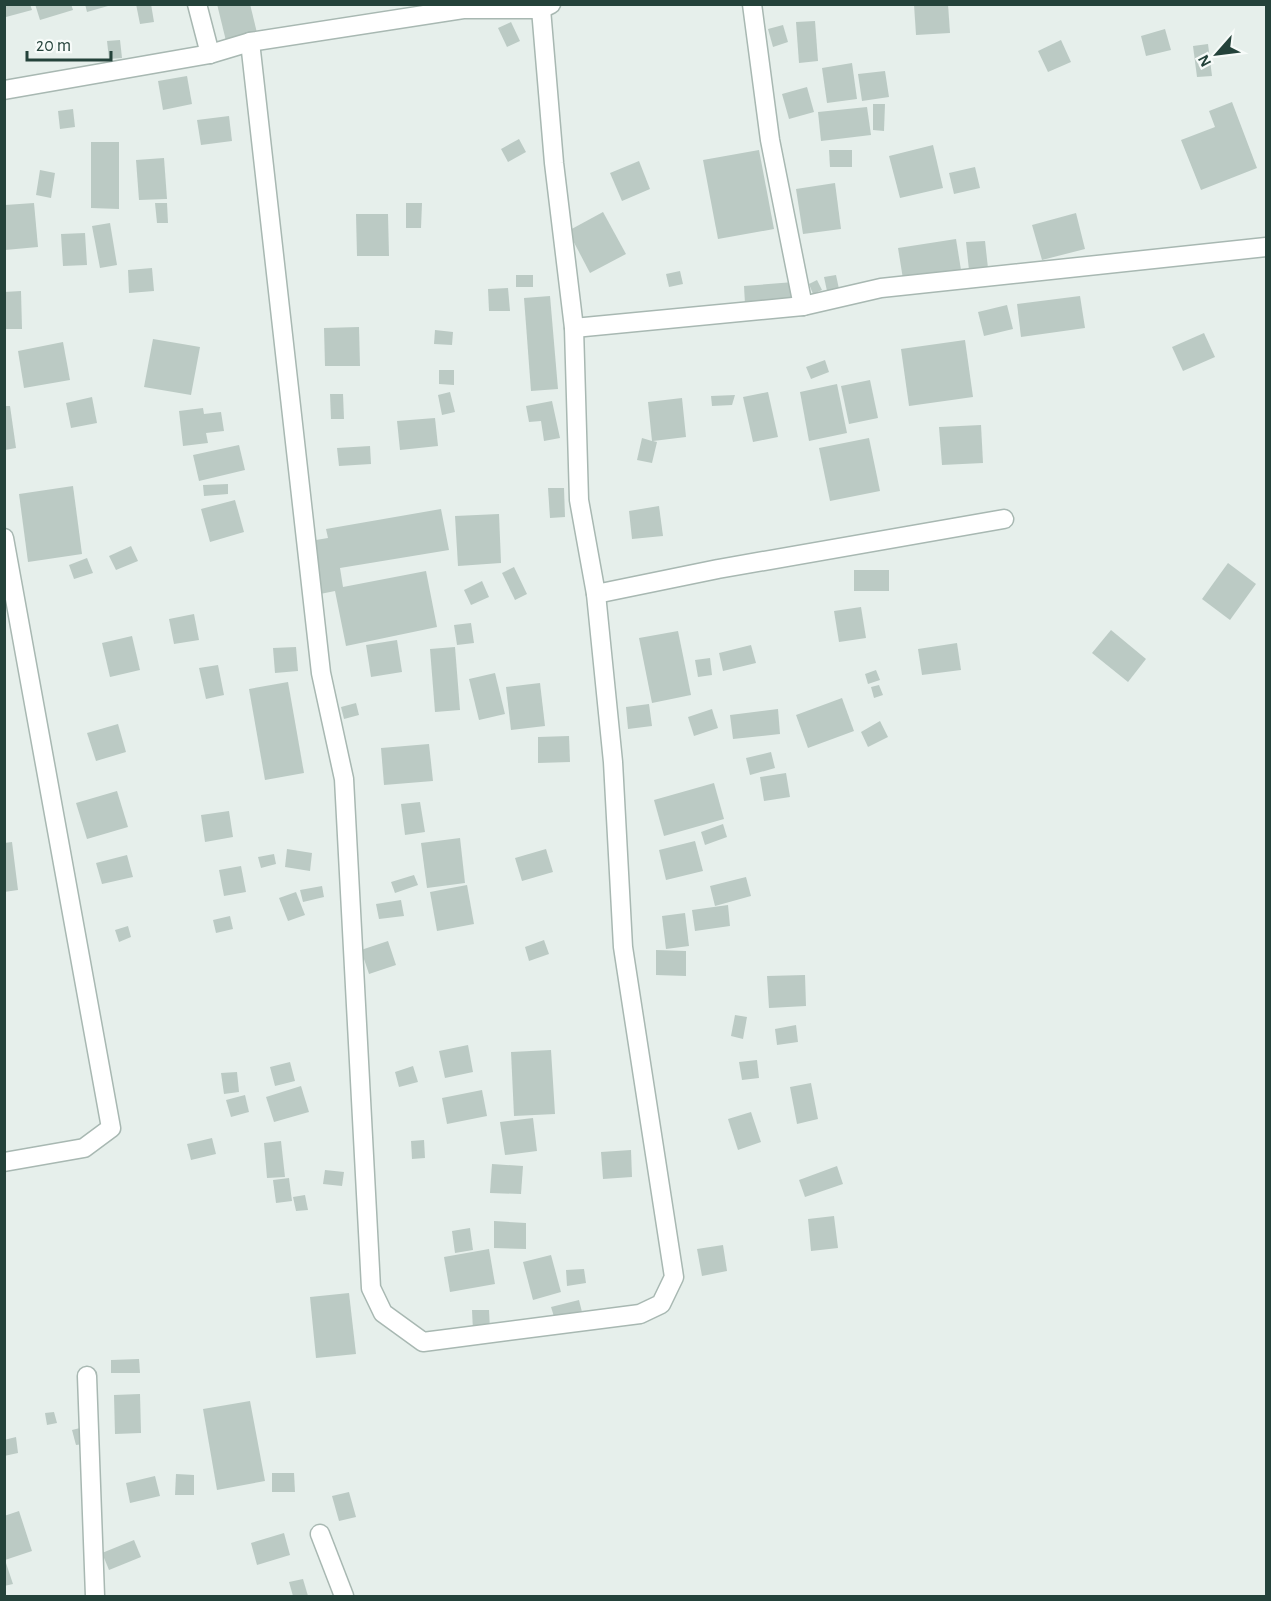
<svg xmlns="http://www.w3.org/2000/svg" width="1271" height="1601" viewBox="0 0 1271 1601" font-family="'Alegreya Sans',sans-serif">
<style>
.building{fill:#bbcac4}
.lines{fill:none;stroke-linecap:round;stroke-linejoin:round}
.street-casing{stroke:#a8b8b2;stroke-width:21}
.street{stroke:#fff;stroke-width:18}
</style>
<rect width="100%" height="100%" fill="#e6efeb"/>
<g class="building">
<polygon points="4,4 30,4 32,10 6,17"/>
<polygon points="35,4 71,4 73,10 40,20"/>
<polygon points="85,4 108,4 108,6 87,12"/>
<polygon points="136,4 151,4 154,22 140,24"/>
<polygon points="217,4 250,4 257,33 226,41"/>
<polygon points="914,4 948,4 950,33 916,35"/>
<polygon points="815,21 818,61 799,63 796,22"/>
<polygon points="511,22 520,41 507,47 498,28"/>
<polygon points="783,25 788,42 773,47 768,29"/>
<polygon points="1165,29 1171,50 1146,56 1141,36"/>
<polygon points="120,40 122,58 109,59 107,41"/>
<polygon points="1061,40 1071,62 1048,72 1038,51"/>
<polygon points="1208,44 1212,76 1197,77 1193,46"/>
<polygon points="852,63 857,99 827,103 822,68"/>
<polygon points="885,71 889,97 862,101 858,74"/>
<polygon points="187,76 192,104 163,110 158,81"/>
<polygon points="807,87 814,112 789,119 782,94"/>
<polygon points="1232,102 1257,168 1201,190 1181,140 1215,127 1209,111"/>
<polygon points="873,104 885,104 884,131 873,130"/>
<polygon points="867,107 871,135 821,141 818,112"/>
<polygon points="73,109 75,127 60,129 58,111"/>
<polygon points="229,116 232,141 201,145 197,120"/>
<polygon points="519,139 526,152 508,162 501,149"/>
<polygon points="91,142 119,142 119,209 91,208"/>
<polygon points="933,145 943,188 900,198 889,156"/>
<polygon points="759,150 774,229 718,239 703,160"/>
<polygon points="829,150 852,150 852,167 830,167"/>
<polygon points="164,158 167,199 139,200 136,160"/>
<polygon points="639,161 650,189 622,201 610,173"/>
<polygon points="975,167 980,188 954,194 949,173"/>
<polygon points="40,170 55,173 51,198 36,195"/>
<polygon points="835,183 841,229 803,234 796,189"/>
<polygon points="34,203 38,247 5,250 5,205"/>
<polygon points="155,203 167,203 168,223 157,223"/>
<polygon points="406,203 422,203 421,228 406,228"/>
<polygon points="603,212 626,254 590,273 568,231"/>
<polygon points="1076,213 1085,249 1042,260 1032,225"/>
<polygon points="356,214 388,214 389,256 357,256"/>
<polygon points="110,223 117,265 100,268 92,226"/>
<polygon points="85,233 87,265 63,266 61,234"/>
<polygon points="956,239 962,276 904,285 898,248"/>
<polygon points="985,241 988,268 969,270 966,242"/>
<polygon points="152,268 154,291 129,293 128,270"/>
<polygon points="680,271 683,284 669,287 666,274"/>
<rect x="516" y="275" width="17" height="12"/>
<polygon points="836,275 839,289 827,291 824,277"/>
<polygon points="817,280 822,290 813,294 809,284"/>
<polygon points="794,282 795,300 745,304 744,286"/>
<polygon points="508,288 510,311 489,311 488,289"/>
<polygon points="21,291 22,329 4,329 4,292"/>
<polygon points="550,296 558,389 531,391 524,298"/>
<polygon points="1080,296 1085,328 1021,337 1017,304"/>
<polygon points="1007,305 1013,329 984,336 978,312"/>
<polygon points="359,327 360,366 325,366 324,328"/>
<polygon points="435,330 453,332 452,345 434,344"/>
<polygon points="1204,333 1215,357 1183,371 1172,347"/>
<polygon points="153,339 200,347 191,395 144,387"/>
<polygon points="965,340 973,397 909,406 901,349"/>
<polygon points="63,342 70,380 24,388 18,351"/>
<polygon points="825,360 829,372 811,379 806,367"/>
<polygon points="439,370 454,370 454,385 439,384"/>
<polygon points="870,380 878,418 849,424 841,386"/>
<polygon points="837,384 847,433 809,441 800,392"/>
<polygon points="450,392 455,412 442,415 438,395"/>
<polygon points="768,392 778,437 753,442 743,397"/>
<polygon points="330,394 343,394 344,419 331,419"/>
<polygon points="735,395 732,405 712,406 711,396"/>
<polygon points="92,397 97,423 71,428 66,403"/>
<polygon points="682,398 686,437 653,441 657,442 652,463 637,460 642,438 652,441 648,402"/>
<polygon points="552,401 560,438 544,441 541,421 529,422 526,406"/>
<polygon points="5,406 10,406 16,448 5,450"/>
<polygon points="203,408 204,414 221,412 224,431 206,433 208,443 183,446 179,411"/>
<polygon points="435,418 438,446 400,450 397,421"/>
<polygon points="981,425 983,463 942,465 939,427"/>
<polygon points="869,438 880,491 830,501 819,448"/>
<polygon points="239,445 245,470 199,481 193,455"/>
<polygon points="370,446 371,464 339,466 337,448"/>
<polygon points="228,484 228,494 204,496 203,485"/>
<polygon points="73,486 82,554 28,562 19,494"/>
<polygon points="548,488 564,488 565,517 550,518"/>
<polygon points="235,500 244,532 210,542 201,509"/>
<polygon points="659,506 663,536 632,539 629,511"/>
<polygon points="441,509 449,550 340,568 343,587 426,571 437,627 346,646 335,591 320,594 310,541 328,538 326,529"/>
<polygon points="499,514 501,563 458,566 455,516"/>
<polygon points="131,546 138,561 116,570 109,556"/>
<polygon points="87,558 93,573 74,579 69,565"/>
<polygon points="1228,563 1256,584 1230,620 1202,599"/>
<polygon points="514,567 527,594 515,600 502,573"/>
<rect x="854" y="570" width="35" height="21"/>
<polygon points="482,581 489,597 471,605 464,590"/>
<polygon points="861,607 866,638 839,642 834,611"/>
<polygon points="194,614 199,640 174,644 169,619"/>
<polygon points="471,623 474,643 457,645 454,625"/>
<polygon points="1111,630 1146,659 1128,682 1092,653"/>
<polygon points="678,631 691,695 652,703 639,638"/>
<polygon points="132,636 140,670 110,677 102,643"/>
<polygon points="397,640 402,672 371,677 366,645"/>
<polygon points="957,643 961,670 922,675 918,649"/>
<polygon points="751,645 756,663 723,671 719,653"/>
<polygon points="296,647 298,671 275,673 273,648"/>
<polygon points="455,647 460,710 435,712 430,649"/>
<polygon points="710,658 712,675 698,677 695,660"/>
<polygon points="218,665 224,695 206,699 199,668"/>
<polygon points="876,670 880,680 868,684 865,674"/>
<polygon points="495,673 505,714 479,720 469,679"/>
<polygon points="288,682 304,773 265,780 249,689"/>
<polygon points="540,683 545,726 511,730 506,687"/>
<polygon points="879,685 883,695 874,698 871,687"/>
<polygon points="842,698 854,731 808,748 796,715"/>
<polygon points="356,703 359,715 344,719 341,707"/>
<polygon points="649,704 652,726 628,729 626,707"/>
<polygon points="712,709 718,728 694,736 688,717"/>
<polygon points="778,709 780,734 733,739 730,715"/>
<polygon points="880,721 888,737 868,747 861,732"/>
<polygon points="118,724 126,752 96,761 87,733"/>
<polygon points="569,736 570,762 538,763 538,737"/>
<polygon points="429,744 433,781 384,785 381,748"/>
<polygon points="771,752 775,768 750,775 746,758"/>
<polygon points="786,773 790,797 764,801 760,777"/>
<polygon points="714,783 724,819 664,836 654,800"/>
<polygon points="117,791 128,827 87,839 76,803"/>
<polygon points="420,802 425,832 405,835 401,804"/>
<polygon points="229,811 233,837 205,842 201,815"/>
<polygon points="723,824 727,837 705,845 701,832"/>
<polygon points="460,838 465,883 427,888 421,843"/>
<polygon points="695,841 703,871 666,880 659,850"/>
<polygon points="12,842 18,890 4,892 4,843"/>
<polygon points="287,849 312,853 310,871 285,867"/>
<polygon points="546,849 553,872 522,881 515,858"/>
<polygon points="274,854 276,864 261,868 258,857"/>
<polygon points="127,855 133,877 102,884 96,863"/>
<polygon points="241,866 246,892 224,896 219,870"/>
<polygon points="414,875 418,885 395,893 391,882"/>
<polygon points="746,877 751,896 715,906 710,886"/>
<polygon points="467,885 474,924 437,931 430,892"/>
<polygon points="322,886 324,897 303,902 300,890"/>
<polygon points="296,892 305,915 288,921 279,898"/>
<polygon points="401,900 404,916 379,919 376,904"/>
<polygon points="728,905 730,926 695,931 692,910"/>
<polygon points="685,913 689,946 666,949 662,916"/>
<polygon points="230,916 233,929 216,933 213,920"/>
<polygon points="128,926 131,937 119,942 115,930"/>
<polygon points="544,940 549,954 529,961 525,947"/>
<polygon points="388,941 396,965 369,974 361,950"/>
<polygon points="656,950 686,951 686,976 656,975"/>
<polygon points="805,975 806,1006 769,1008 767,976"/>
<polygon points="735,1015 747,1017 743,1039 731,1036"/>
<polygon points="796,1025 798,1042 777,1045 775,1029"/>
<polygon points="468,1045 473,1072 445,1078 439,1051"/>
<polygon points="551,1050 555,1114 514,1116 511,1052"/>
<polygon points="757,1060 759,1078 742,1080 739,1062"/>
<polygon points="290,1062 295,1081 275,1086 270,1067"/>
<polygon points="413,1066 418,1082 399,1087 395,1072"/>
<polygon points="237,1072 239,1092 224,1094 221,1073"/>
<polygon points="811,1083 818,1119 797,1124 790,1087"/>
<polygon points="301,1086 309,1112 274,1122 266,1097"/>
<polygon points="482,1090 487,1116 447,1124 442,1098"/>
<polygon points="245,1095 249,1112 231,1117 226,1100"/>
<polygon points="751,1112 761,1142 738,1150 728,1119"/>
<polygon points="533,1118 537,1151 505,1155 500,1122"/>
<polygon points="212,1138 216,1154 191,1160 187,1144"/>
<polygon points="424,1140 425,1158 412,1159 411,1141"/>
<polygon points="281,1141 285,1177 267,1178 264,1143"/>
<polygon points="631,1150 632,1177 603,1179 601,1152"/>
<polygon points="492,1164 523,1166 521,1194 490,1193"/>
<polygon points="837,1166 843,1184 805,1197 799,1180"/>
<polygon points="325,1170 344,1172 342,1186 323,1184"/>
<polygon points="289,1178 292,1201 276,1203 273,1180"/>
<polygon points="305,1195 308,1210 296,1211 293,1197"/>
<polygon points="834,1216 838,1248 811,1251 808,1219"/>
<polygon points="494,1221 526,1223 526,1249 494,1248"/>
<polygon points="470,1228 473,1250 455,1253 452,1231"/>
<polygon points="723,1245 727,1271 702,1276 697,1249"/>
<polygon points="489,1249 495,1284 450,1292 444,1257"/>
<polygon points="551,1255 561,1292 533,1300 523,1262"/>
<polygon points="584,1269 586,1283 567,1286 566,1270"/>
<polygon points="349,1293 356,1354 316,1358 310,1297"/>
<polygon points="579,1300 582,1312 555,1320 551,1307"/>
<polygon points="472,1310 489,1310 490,1330 473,1331"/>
<polygon points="139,1359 140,1373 111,1373 111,1360"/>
<polygon points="140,1394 141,1433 115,1434 114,1395"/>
<polygon points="250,1401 265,1481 217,1490 203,1409"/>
<polygon points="54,1412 57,1423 47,1425 45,1413"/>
<polygon points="80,1428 84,1444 76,1445 72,1430"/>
<polygon points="16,1437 18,1453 4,1456 4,1440"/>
<polygon points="272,1473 294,1473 295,1492 272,1492"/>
<polygon points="176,1474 194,1475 194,1495 175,1495"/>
<polygon points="155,1476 160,1496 130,1503 126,1483"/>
<polygon points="349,1492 356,1517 339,1521 332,1496"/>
<polygon points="19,1511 32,1551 5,1560 13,1584 4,1586 4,1516"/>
<polygon points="284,1533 290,1555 257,1565 251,1543"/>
<polygon points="134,1540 141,1557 109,1570 102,1553"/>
<polygon points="303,1579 308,1596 293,1596 289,1582"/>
</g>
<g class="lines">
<defs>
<g id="street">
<polyline points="197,4 210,54"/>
<polyline points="752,4 770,140 803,306"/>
<polyline points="250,42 321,673 344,779 371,1288 383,1313 423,1342 640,1314 661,1304 674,1277 623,947 613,762 596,594 579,500 574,328 554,163 541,9"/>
<polyline points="4,90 210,54 250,42 463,9 541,9 551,4"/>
<polyline points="574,328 803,306 881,288 1266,247"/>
<polyline points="4,538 111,1128 84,1148 4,1162"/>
<polyline points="596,594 718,569 1004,519"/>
<polyline points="87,1376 95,1596"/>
<polyline points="320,1534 344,1596"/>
</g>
</defs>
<use href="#street" class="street-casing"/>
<use href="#street" class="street"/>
</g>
<rect width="1271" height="1601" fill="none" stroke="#24423a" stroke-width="12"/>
<g transform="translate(1217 54) rotate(242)" stroke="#f7fbf9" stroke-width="4.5" paint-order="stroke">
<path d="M0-4.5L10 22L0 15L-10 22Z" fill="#24423a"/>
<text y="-9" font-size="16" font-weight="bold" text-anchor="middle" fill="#24423a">N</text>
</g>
<path d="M27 51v9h84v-9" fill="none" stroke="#24423a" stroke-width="3"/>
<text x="36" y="51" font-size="18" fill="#24423a" stroke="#f7fbf9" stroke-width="4.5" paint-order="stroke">20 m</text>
</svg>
